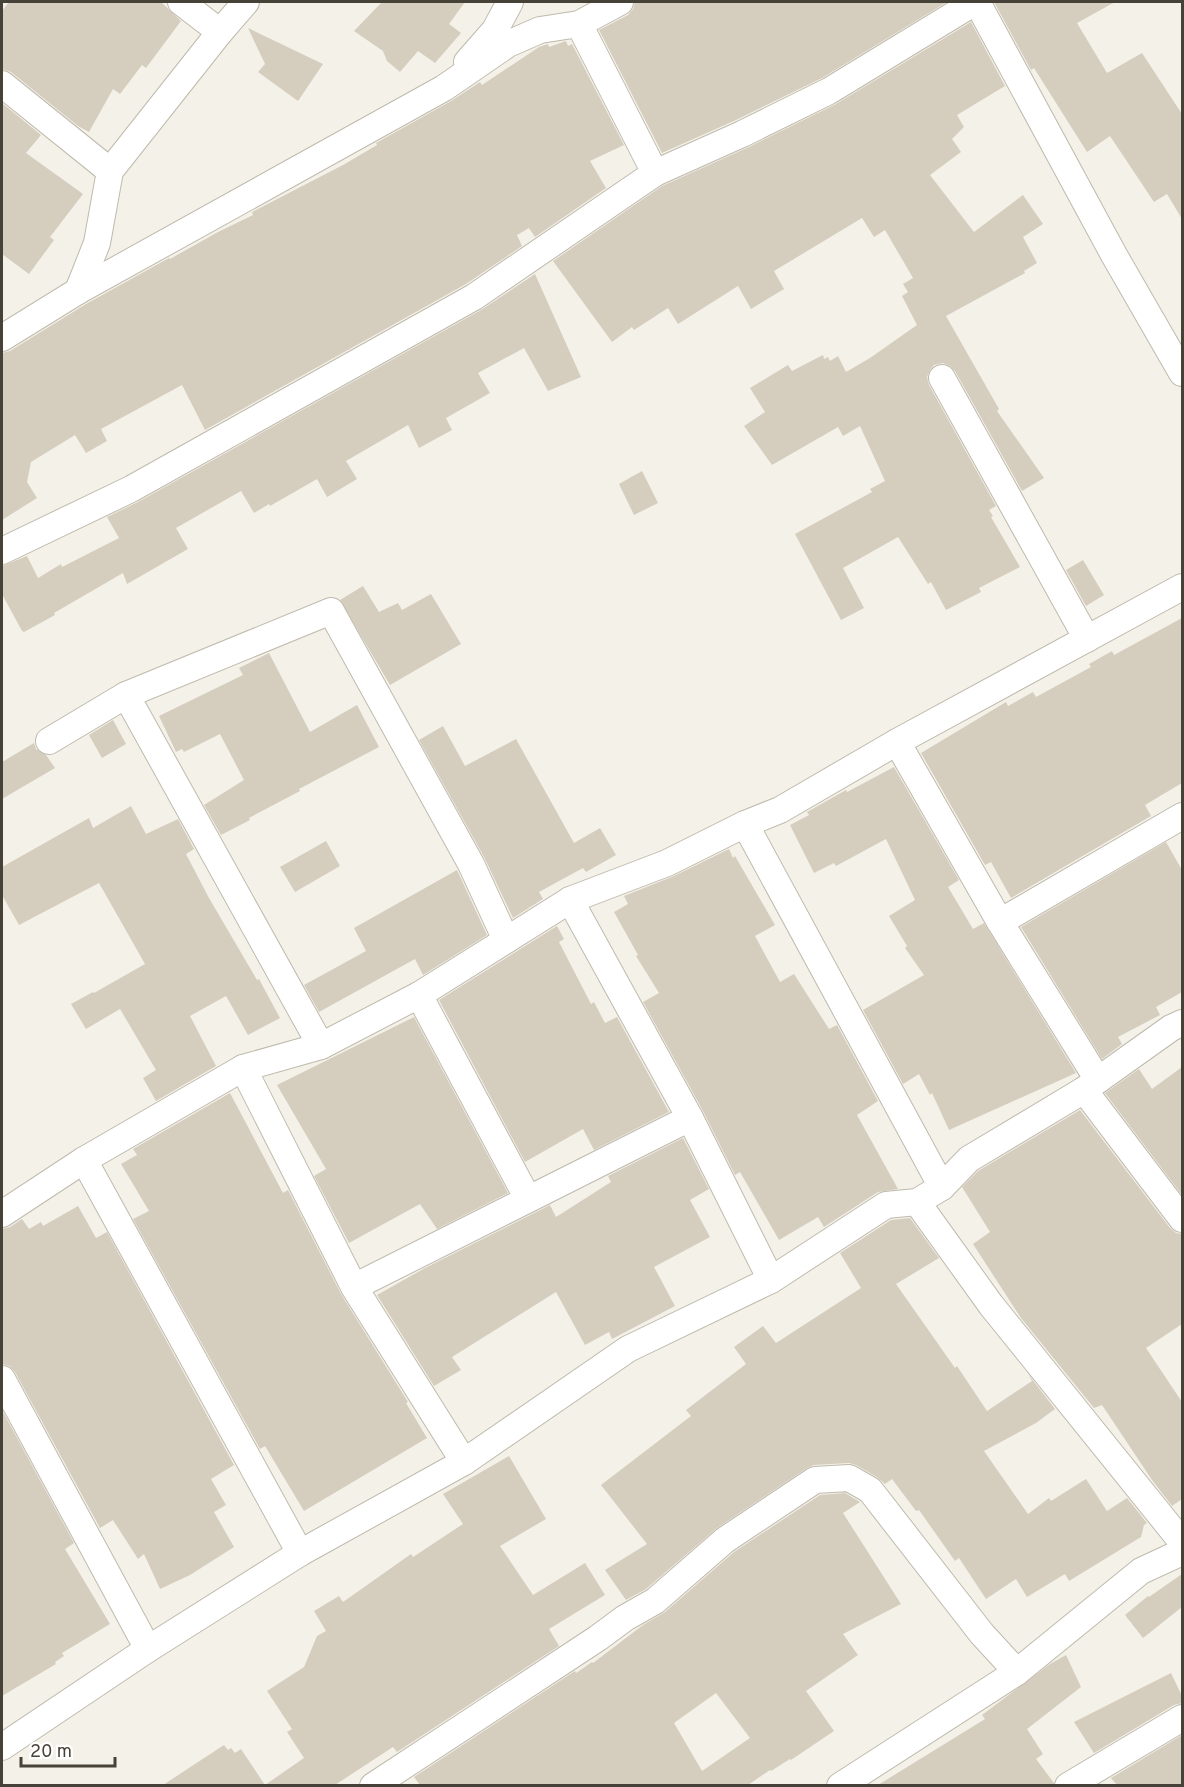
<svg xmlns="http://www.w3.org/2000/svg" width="1184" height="1787" viewBox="0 0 1184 1787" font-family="Overpass,sans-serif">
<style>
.building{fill:#d5cebf;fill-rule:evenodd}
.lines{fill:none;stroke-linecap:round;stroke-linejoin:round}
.street-casing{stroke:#bfbaac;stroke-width:28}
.street{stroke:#fff;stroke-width:26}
</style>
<rect width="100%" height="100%" fill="#f4f1e9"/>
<g class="building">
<polygon points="9,2 161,2 181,21 146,68 142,65 120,94 113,89 89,132 78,126 11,72 2,69 2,11"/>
<polygon points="382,2 465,2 449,24 461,33 435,63 418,51 400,72 387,61 383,51 354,31"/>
<polygon points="635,2 947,2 822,78 736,120 662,153 599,30 628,15 633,9"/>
<polygon points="994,2 1115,2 1077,23 1107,73 1142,53 1182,114 1182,219 1167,194 1154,202 1110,136 1087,152 1034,68 1031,70"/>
<polygon points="971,22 1005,86 957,115 964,127 952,139 961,152 930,175 974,232 1023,195 1043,224 1023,237 1037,263 1024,271 1025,273 946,316 999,409 997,411 1044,478 1022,491 955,371 950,366 943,363 934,365 930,370 927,377 929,385 996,506 989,510 993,516 991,517 1020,567 979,588 981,592 946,610 931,582 928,584 898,537 843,568 864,608 841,620 795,534 872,492 870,489 885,481 860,426 843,436 838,427 772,465 744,426 765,412 750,388 788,365 792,371 823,355 824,359 828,357 830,361 838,356 846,372 870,358 917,325 902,296 908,292 903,284 913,278 885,230 874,237 862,218 774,271 784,289 751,309 738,286 678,324 668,308 634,330 632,327 612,342 553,261 662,186 749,147 836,104"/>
<polygon points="248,28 323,64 298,101 258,72 265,64"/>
<polygon points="566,41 568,46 572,44 624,145 590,161 606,188 535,237 529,228 517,235 522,246 466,284 205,430 182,385 101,429 107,441 86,453 75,435 31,462 27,482 37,498 2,520 2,353 10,351 86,304 169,258 170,259 218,232 253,215 252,212 343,165 377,145 376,143 451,101 480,82 482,85 539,47 548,44 549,47"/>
<polygon points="2,103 41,135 26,153 83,194 50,237 54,240 29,274 2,254"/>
<polygon points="535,274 581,377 548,391 524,348 478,373 490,393 446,418 452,430 419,448 408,425 346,461 357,479 327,497 317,479 270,506 269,504 254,513 241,491 176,528 188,549 127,584 123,573 54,613 55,615 24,632 22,631 2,594 2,566 27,556 38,578 61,564 62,567 119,538 107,517 138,502 481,310"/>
<polygon points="642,471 658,503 634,515 619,484"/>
<polygon points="1083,560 1104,595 1086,606 1066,570"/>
<polygon points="363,586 379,612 398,603 402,610 431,594 461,644 390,685 340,600"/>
<polygon points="1182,618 1182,783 1145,805 1151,816 1011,898 991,862 985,865 921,753 1006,702 1008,706 1033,692 1036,697 1091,667 1089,664 1112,651 1114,655"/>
<polygon points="269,653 310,732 357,705 379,747 299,789 300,791 249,818 250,820 221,835 204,805 244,780 220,734 184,752 182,749 176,752 159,716 243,675 239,668"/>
<polygon points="113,720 126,744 102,758 89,735"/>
<polygon points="443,726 465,766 516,739 574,843 600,828 616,855 586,872 583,868 539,892 543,899 513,918 484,857 419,740"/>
<polygon points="34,743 36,749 46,755 55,768 2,799 2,762"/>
<polygon points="894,767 959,880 948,887 973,929 984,923 1076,1073 949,1130 932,1093 930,1095 919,1074 903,1084 863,1010 924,975 905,948 907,946 889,916 915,900 886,839 836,866 834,863 814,873 790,825 809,815 807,812 846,790 847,792"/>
<polygon points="131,806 146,834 178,819 194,849 186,854 209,898 257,980 259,979 280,1018 248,1035 226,996 190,1016 216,1066 156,1101 143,1078 156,1070 120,1009 86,1029 71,1004 93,992 94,993 145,964 99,883 19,925 2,895 2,867 89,818 93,828"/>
<polygon points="326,841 340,866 295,892 280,867"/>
<polygon points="1166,842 1182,870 1182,992 1156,1007 1160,1015 1118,1037 1122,1044 1102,1059 1021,927"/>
<polygon points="729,849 733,858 735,856 775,925 755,936 780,982 794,974 829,1029 837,1025 878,1101 857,1115 898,1189 878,1192 824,1227 818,1217 779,1240 740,1172 735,1175 703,1111 643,1002 659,993 636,956 638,955 614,912 628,904 624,896 674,876"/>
<polygon points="457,870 487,935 423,975 415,959 319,1012 304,985 366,951 354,928"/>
<polygon points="557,926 564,939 559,942 591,1004 594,1002 605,1023 617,1017 669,1112 594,1150 583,1129 525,1162 439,1000"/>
<polygon points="414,1017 508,1193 437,1229 420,1204 349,1243 314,1176 326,1169 277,1085"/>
<polygon points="1182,1067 1182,1195 1105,1093 1139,1069 1152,1089"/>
<polygon points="230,1093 283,1193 288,1190 341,1294 408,1402 406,1403 427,1438 304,1511 265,1446 260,1449 133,1219 149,1211 121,1164 137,1155 133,1149"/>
<polygon points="1080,1110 1170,1228 1176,1233 1182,1234 1182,1324 1146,1348 1182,1402 1182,1499 1172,1506 1152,1480 1102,1405 1094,1408 1021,1318 973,1244 990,1232 962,1187 978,1171"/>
<polygon points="683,1138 709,1189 690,1200 710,1237 654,1267 675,1306 612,1339 609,1332 585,1345 556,1292 452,1357 461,1370 434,1386 377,1295 425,1268 550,1205 556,1217 611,1182 608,1176"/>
<polygon points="78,1206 96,1238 107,1232 234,1465 211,1479 226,1505 214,1512 234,1547 190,1575 160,1589 144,1554 138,1559 113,1520 100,1528 15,1372 9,1366 2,1364 2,1229 10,1227 22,1219 29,1229 41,1222 43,1226"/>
<polygon points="910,1218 939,1258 896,1284 955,1368 957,1366 987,1411 1032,1381 1028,1374 1055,1409 1036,1423 984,1451 1028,1514 1049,1498 1051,1501 1086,1479 1107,1511 1127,1498 1147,1523 1144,1525 1141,1537 1069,1581 1065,1574 1027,1597 1016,1579 986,1599 959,1558 955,1561 919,1510 916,1511 892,1479 885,1484 877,1477 856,1465 849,1463 814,1465 807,1468 717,1528 646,1589 626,1600 605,1570 647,1544 601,1485 691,1416 686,1410 746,1364 734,1347 763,1326 776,1343 861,1288 840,1253 891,1220"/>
<polygon points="2,1410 74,1543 65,1549 110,1624 62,1653 64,1656 55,1662 56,1664 2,1696"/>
<polygon points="509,1456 546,1519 500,1546 533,1595 585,1563 605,1595 549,1629 559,1646 397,1752 393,1747 335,1785 163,1785 224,1745 228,1750 231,1748 235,1753 241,1749 265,1785 304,1758 287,1732 292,1729 267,1691 304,1667 317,1636 326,1631 314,1611 339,1596 343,1602 411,1554 413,1557 463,1524 443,1494"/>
<path d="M845,1493L860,1502L843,1513L901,1604L843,1634L858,1655L806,1691L834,1731L791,1760L790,1759L771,1771L770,1770L748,1785H420L414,1777L575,1671L576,1673L592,1662L593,1663L643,1625L665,1612L734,1552L820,1495ZM716,1693L750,1738L702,1771L674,1723Z"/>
<polygon points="1182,1574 1182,1607 1143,1638 1125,1615 1148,1596 1149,1597"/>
<polygon points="1066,1655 1081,1687 1027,1729 1043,1754 1036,1759 1054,1783 1053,1785 878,1785 985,1719 982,1715 1050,1664"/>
<polygon points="1171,1673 1182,1696 1182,1703 1174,1705 1094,1753 1074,1722"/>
<polygon points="1182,1735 1182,1785 1117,1785 1111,1778"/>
</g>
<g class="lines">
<defs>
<g id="street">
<polyline points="181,2 220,32"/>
<polyline points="977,2 1114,255 1182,373"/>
<polyline points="467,62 495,30 510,2"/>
<polyline points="2,84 110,171"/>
<polyline points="655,173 742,134 829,91 975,2"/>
<polyline points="78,291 97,243 110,171 220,32 246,2"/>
<polyline points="2,338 78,291 444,88 508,44 540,30 579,24 620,2"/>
<polyline points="942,378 1087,639"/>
<polyline points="2,551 131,489 474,297 655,173 579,24"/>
<polyline points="126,695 321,1046"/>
<polyline points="49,741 126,695 331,611 471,864 506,940"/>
<polyline points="897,742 1000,922 1098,1080"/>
<polyline points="745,824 942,1187"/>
<polyline points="570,900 690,1118 771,1280"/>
<polyline points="1000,922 1182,816"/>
<polyline points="419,995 528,1199"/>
<polyline points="243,1068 354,1287 464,1462"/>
<polyline points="1084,1090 1182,1219"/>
<polyline points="84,1160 300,1553"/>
<polyline points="917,1202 991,1305 1182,1542"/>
<polyline points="2,1214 84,1160 243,1068 321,1046 419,995 570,900 667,863 745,824 780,810 897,742 1182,587"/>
<polyline points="354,1287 690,1118"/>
<polyline points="2,1379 148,1649"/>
<polyline points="2,1747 148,1649 300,1553 464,1462 628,1349 771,1280 886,1205 917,1202 942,1187 969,1159 1084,1090 1171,1028 1182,1023"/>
<polyline points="373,1786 598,1638 625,1618 655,1601 725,1540 815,1480 849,1478 870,1490 982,1634 1017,1672"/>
<polyline points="840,1786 1017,1672 1141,1571 1182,1552"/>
<polyline points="1068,1786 1182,1718"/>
</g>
</defs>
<use href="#street" class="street-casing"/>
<use href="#street" class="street"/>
</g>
<rect width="1184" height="1787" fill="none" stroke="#474237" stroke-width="6"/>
<path d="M21 1757v9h94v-9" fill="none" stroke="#474237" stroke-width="3"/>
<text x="30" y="1757" font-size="18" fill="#474237" stroke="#ffffff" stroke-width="4.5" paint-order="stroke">20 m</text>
</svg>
